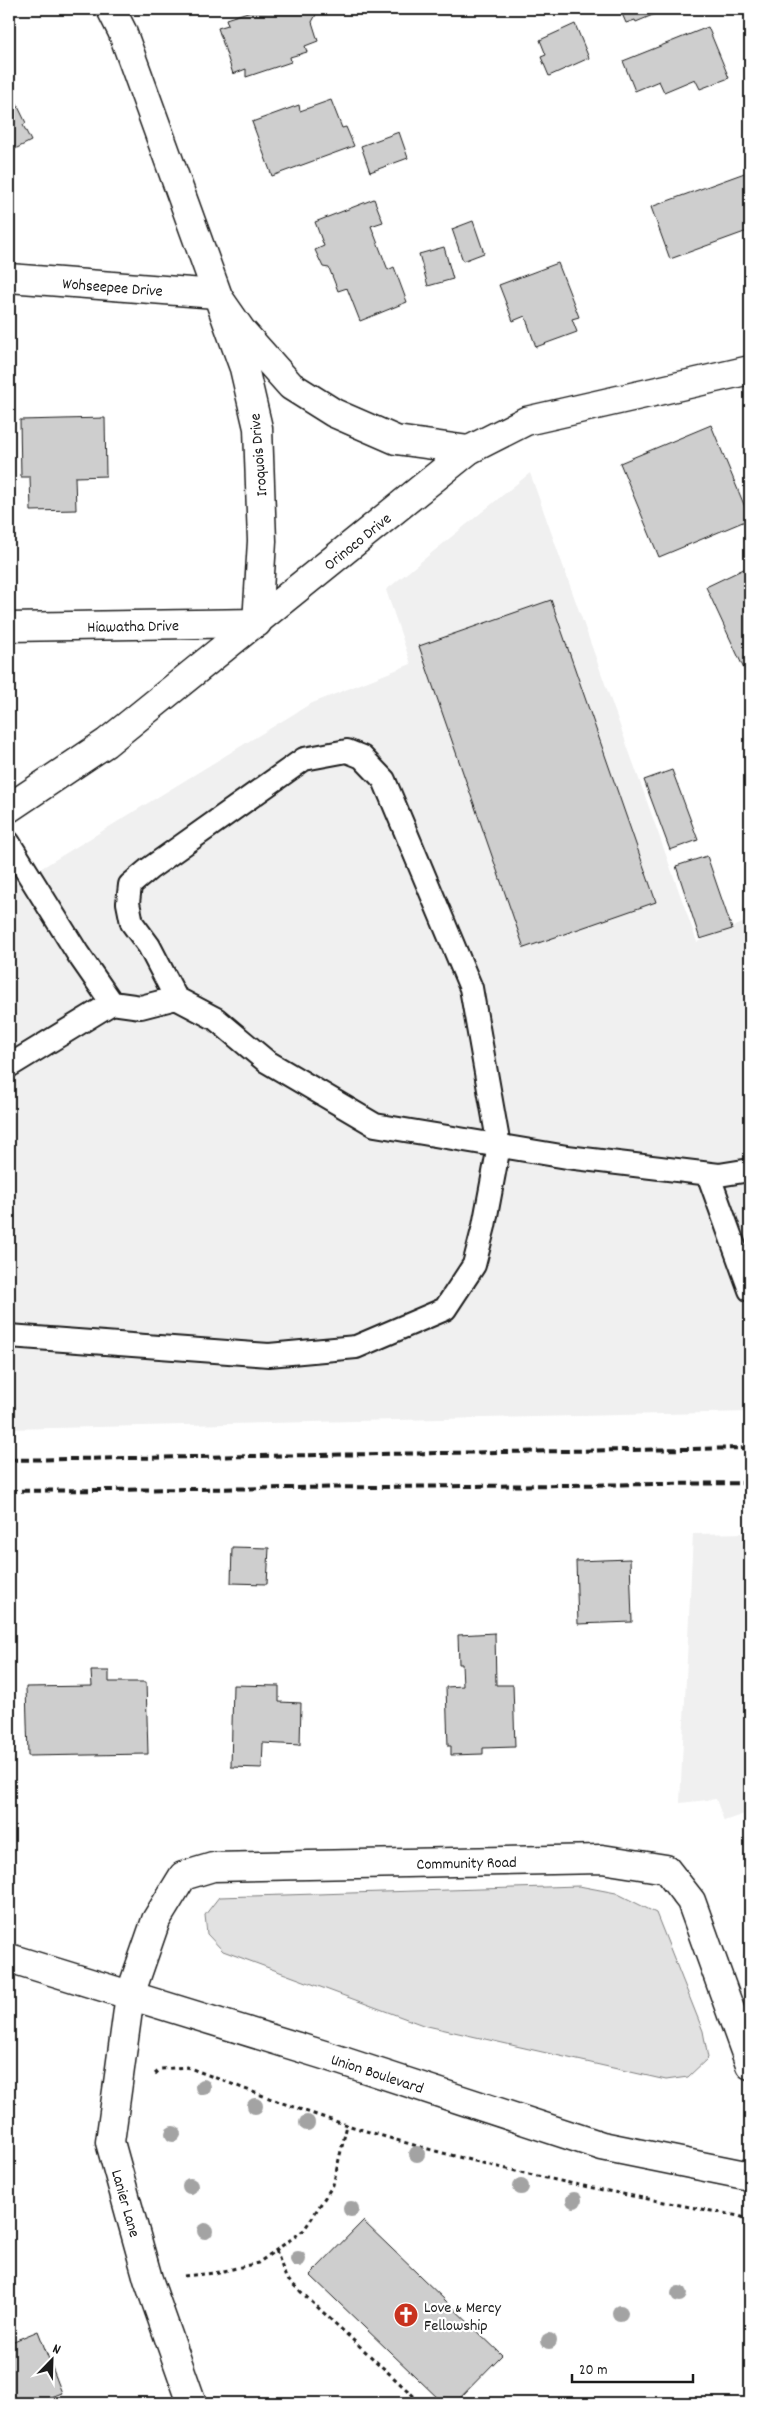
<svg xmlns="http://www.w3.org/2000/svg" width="759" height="2412" viewBox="0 0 759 2412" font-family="Dekko,sans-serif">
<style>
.built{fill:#f0f0f0}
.green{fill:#e2e2e2;stroke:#7f7f7f}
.building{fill:#cecece;stroke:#1c1c1c}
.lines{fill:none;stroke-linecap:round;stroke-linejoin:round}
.service-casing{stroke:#1c1c1c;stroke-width:26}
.minor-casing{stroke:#1c1c1c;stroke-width:31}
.tertiary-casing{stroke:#1c1c1c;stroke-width:31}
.secondary-casing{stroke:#1c1c1c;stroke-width:31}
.path{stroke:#1c1c1c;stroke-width:3;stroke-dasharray:4 4;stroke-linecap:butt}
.service{stroke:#fff;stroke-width:22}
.minor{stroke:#fff;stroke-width:28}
.tertiary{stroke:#fff;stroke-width:28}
.secondary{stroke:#fff;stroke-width:28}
.rail{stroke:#1c1c1c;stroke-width:4;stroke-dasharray:8 4;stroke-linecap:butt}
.tree{fill:#a3a3a3}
.labels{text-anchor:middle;stroke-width:4.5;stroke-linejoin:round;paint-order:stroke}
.street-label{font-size:16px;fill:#1c1c1c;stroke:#fff}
.poi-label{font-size:16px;fill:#1c1c1c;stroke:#fff;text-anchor:start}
</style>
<rect width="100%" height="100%" fill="#fff"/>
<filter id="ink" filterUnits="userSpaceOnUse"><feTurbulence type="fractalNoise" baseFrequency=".02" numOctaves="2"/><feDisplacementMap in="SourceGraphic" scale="10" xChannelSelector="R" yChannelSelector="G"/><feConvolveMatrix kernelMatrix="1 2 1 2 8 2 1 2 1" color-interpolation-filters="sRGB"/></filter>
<g filter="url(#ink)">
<g class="built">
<polygon points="530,473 697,942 750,920 750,1412 9,1429 9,888 310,704 411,664 386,590"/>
<polygon points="750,1533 750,1812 724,1821 716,1799 680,1803 693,1534"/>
</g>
<polygon class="green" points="579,1886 616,1893 656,1913 703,2031 708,2058 688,2077 666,2080 423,2025 223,1951 207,1934 205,1915 219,1897"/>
<g class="building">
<polygon points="257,9 319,9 312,22 318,41 305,46 307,52 290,57 291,62 246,77 246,69 233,74 218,28 228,25 226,19"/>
<polygon points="620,9 667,9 636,22 635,20 626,23"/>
<polygon points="575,24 589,58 549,76 541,57 546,55 540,40"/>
<polygon points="708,27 729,78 700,89 695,79 664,92 659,81 635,91 623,61"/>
<polygon points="9,79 13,87 9,88 26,123 23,125 31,141 9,152"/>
<polygon points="331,100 342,128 346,127 354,146 272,176 252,122 299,105 300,111"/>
<polygon points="399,132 408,158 370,172 361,146"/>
<polygon points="750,171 750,230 670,259 651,207"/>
<polygon points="374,199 383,222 371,226 388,270 394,267 407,302 360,321 347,288 338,291 329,268 323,267 315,250 324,246 315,222"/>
<polygon points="473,221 484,253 463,261 452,229"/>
<polygon points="444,247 453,279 428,286 419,254"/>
<polygon points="558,263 579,317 572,319 577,332 536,347 525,316 513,321 499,285"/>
<polygon points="105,418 106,476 75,477 76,510 31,511 30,477 21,477 20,420"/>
<polygon points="711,425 750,519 659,557 620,463"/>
<polygon points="750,566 750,682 706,587"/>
<polygon points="551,600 656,902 524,948 419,646"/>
<polygon points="672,770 698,840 670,850 644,780"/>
<polygon points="707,856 732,929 700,939 676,866"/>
<polygon points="232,1547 269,1548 267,1584 231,1583"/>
<polygon points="630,1559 632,1622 578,1624 576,1561"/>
<polygon points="495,1633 496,1685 513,1685 515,1747 483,1748 483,1754 451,1755 451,1746 448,1746 446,1687 463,1686 462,1664 459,1664 458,1635"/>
<polygon points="91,1671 109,1671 109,1682 146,1682 148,1754 28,1756 26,1687 92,1686"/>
<polygon points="233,1685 279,1686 279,1702 301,1703 300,1745 263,1743 262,1768 231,1767"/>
<polygon points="363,2221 502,2355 455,2403 443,2403 310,2275"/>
<polygon points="38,2331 62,2393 36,2403 9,2403 9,2343"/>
</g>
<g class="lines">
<defs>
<g id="service">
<polyline points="9,843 78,954 112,1003 141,1007 176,998 216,1019 266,1061 375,1125 567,1157 719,1175 750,1170"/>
<polyline points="9,1066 112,1003"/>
<polyline points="708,1174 750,1290"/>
<polyline points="9,1336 269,1355 356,1347 445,1309 474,1265 484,1226 499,1146 471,988 384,780 362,757 347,751 304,759 149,869 130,885 128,903 132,923 149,946 176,998"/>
</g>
<g id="minor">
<path id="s1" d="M9,278L216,294L241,330L291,386L334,413L396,440L469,450"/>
<path id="s2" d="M9,627L257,623L262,541L258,428L244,368L122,31L111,9"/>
<path id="s3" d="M192,2403L148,2279L110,2142L130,1995L156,1920L183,1876L213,1867L602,1859L666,1869L691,1901L750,2065"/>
</g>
<g id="tertiary">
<path id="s4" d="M9,808L106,743L469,450L526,421L750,370"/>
</g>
<g id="secondary">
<path id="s5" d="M9,1958L324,2055L602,2146L750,2176"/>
</g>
</defs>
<use href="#service" class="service-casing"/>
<use href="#minor" class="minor-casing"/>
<use href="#tertiary" class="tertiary-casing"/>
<use href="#secondary" class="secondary-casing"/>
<g class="path">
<path d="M155,2074L161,2069L187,2067C240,2087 293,2108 347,2125C475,2166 607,2192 739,2216L750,2220"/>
<polyline points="276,2250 286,2278 421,2403"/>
<polyline points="184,2276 215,2273 258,2263 304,2230 333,2185 347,2125"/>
</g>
<use href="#service" class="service"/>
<use href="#minor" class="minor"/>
<use href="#tertiary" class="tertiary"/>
<use href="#secondary" class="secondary"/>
<g class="rail">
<polyline points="9,1460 750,1448"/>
<polyline points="9,1491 750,1483"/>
</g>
</g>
<g class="tree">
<circle cx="203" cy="2087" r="8"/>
<circle cx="255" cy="2106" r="8"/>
<circle cx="307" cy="2123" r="8"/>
<circle cx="173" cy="2134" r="8"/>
<circle cx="417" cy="2154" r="8"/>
<circle cx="190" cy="2186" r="8"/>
<circle cx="521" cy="2187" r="8"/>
<circle cx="574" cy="2200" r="8"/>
<circle cx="351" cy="2209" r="8"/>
<circle cx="205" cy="2231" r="8"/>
<circle cx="298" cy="2259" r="8"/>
<circle cx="679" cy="2294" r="8"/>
<circle cx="620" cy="2313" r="8"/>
<circle cx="549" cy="2341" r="8"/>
</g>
</g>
<defs>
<symbol id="church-disc" viewBox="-11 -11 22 22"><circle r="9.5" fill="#c8321e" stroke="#fff"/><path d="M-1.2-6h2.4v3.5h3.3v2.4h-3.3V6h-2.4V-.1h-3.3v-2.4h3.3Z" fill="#fff"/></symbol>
</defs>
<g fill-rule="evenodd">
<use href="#church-disc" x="392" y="2301" width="28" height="28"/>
</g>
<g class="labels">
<g class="street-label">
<text dy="6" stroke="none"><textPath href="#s1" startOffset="104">Wohseepee Drive</textPath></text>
<text transform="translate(257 455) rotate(-95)" y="6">Iroquois Drive</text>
<text dy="6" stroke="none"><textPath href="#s4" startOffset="439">Orinoco Drive</textPath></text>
<text dy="6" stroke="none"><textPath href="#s2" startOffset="124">Hiawatha Drive</textPath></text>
<text dy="6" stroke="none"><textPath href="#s3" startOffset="838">Community Road</textPath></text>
<text dy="6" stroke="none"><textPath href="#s5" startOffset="386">Union Boulevard</textPath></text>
<text transform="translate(127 2203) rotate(74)" y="6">Lanier Lane</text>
</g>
<g class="poi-label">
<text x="424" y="2312">Love &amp; Mercy<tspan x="424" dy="18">Fellowship</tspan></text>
</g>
</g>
<rect width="759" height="2412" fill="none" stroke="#fff" stroke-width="30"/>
<rect x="15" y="15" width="729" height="2382" fill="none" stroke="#1c1c1c" stroke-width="2" filter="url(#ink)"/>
<g transform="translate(52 2360) rotate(23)" stroke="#ffffff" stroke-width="4" paint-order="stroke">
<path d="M0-4L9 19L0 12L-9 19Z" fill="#1c1c1c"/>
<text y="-8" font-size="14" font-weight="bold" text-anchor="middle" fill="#1c1c1c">N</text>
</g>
<path d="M572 2374v8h121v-8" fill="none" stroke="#1c1c1c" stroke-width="2.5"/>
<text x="579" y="2374" font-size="15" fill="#1c1c1c" stroke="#ffffff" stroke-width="4" paint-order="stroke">20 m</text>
</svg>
